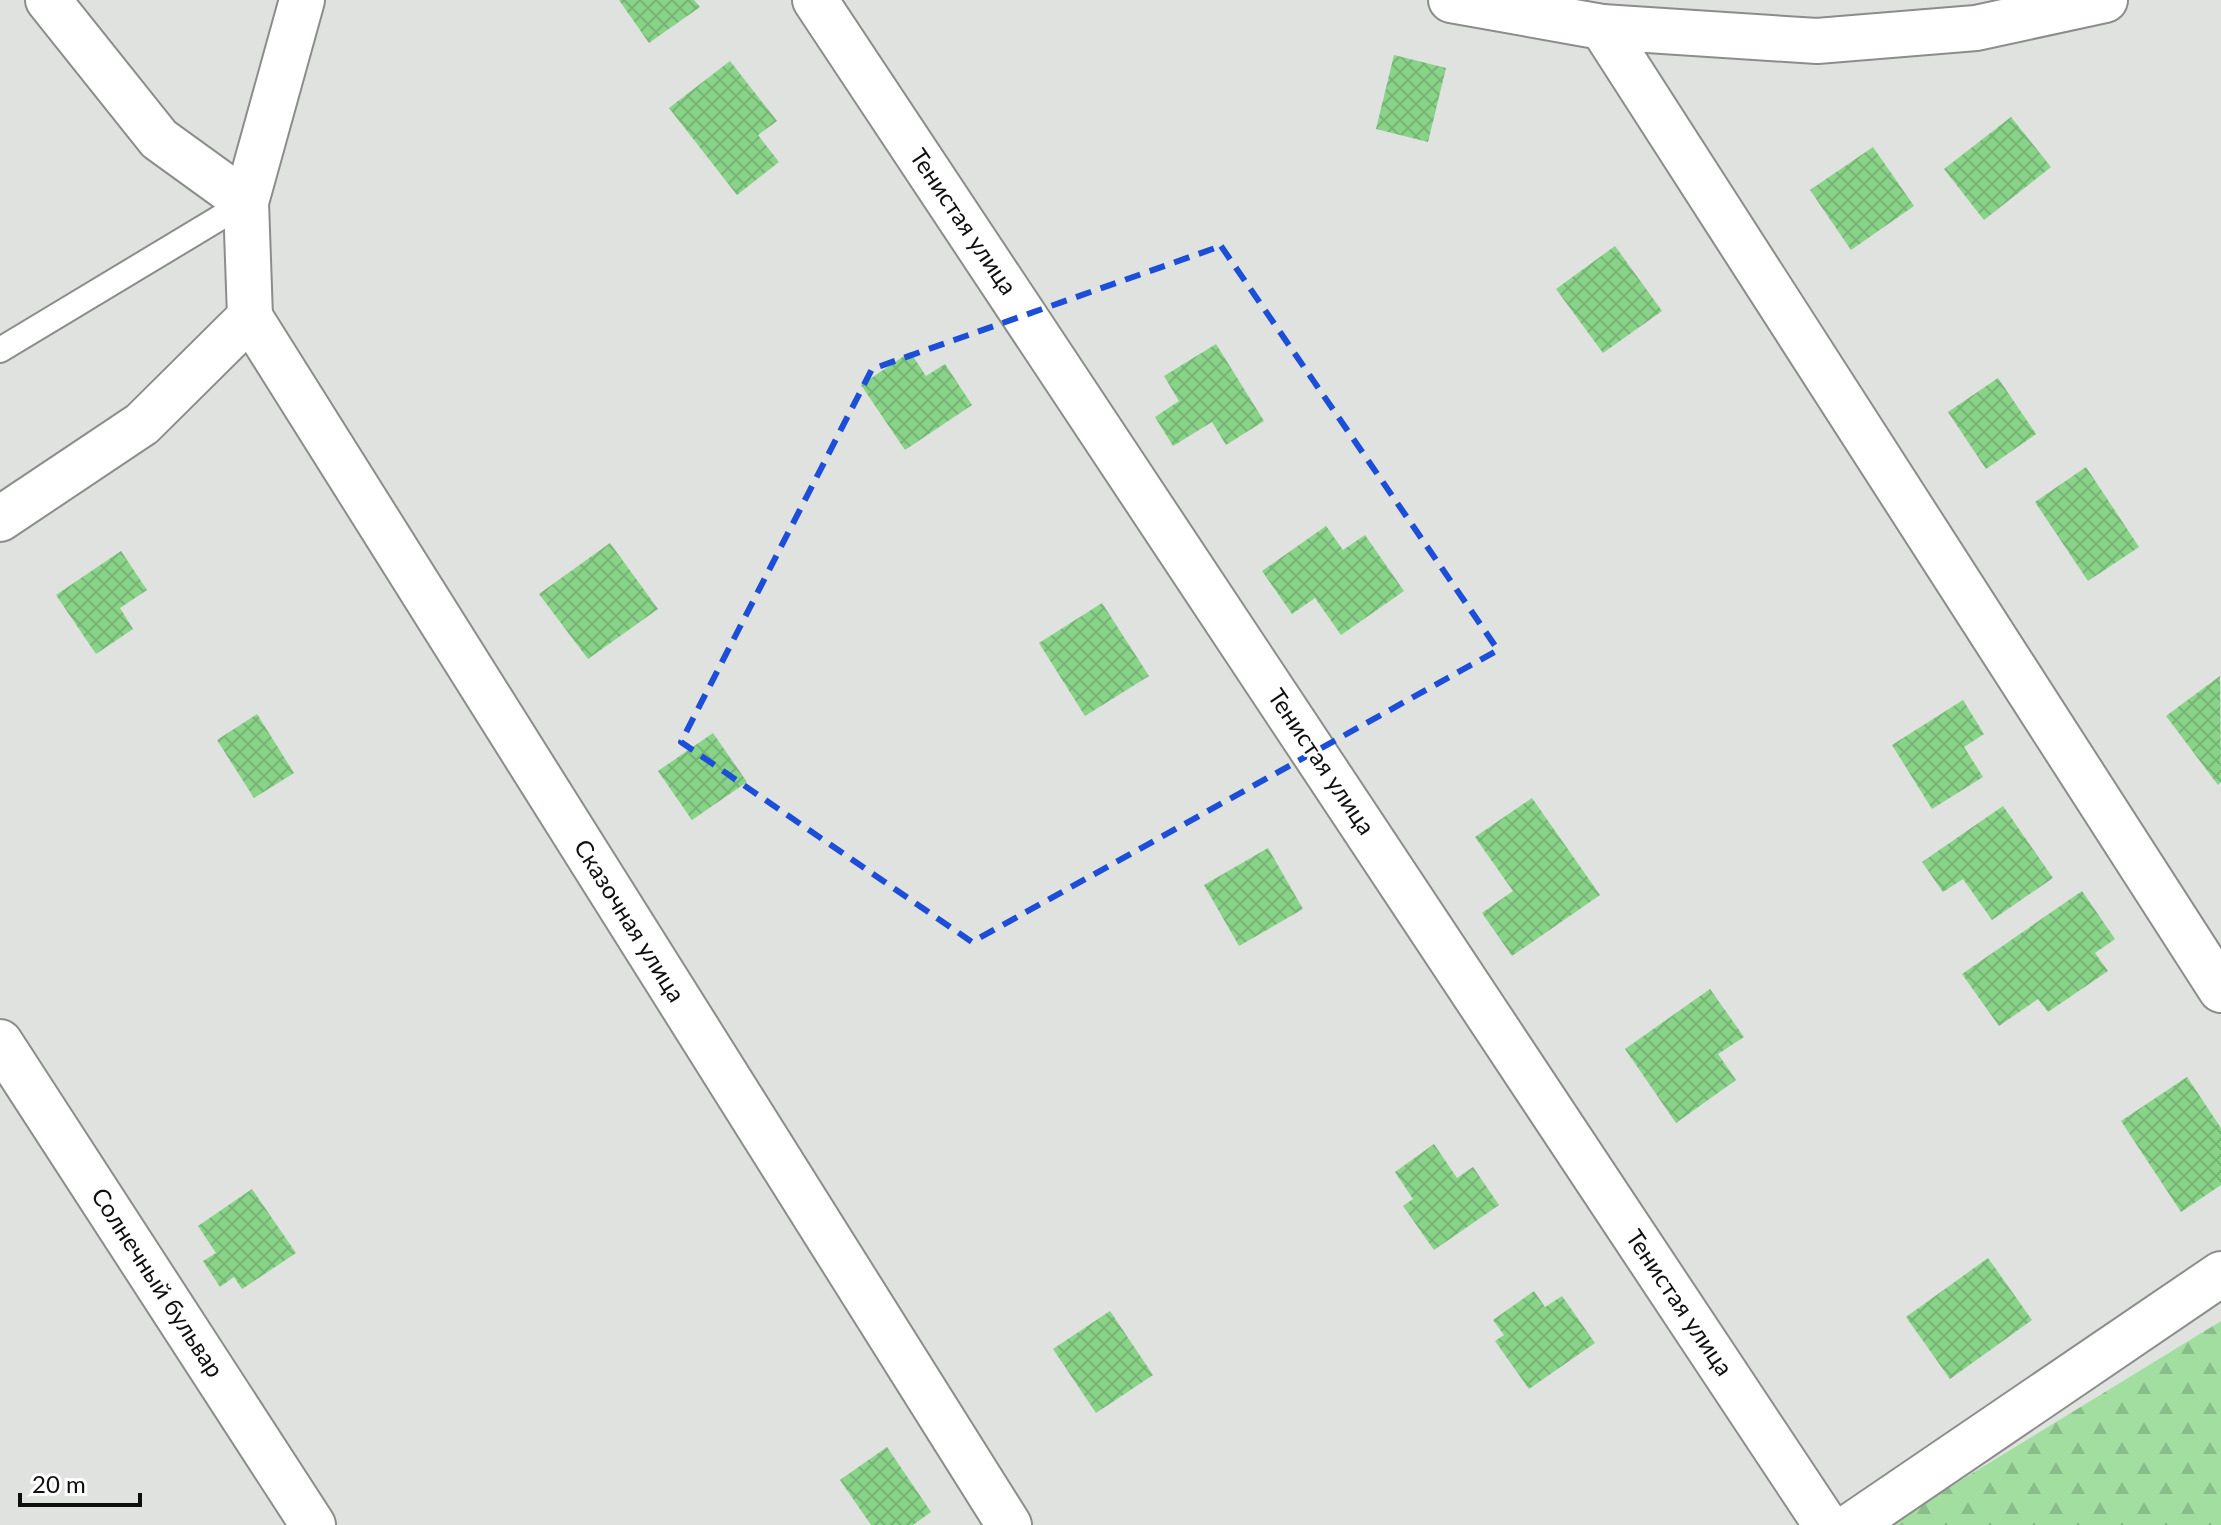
<svg xmlns="http://www.w3.org/2000/svg" width="2221" height="1525" viewBox="0 0 2221 1525" font-family="Lato,sans-serif">
<style>
.forest{fill:url(#forest-firs)}
.building{fill:url(#building-cross-hatch)}
.lines{fill:none;stroke-linecap:round;stroke-linejoin:round}
.service-casing{stroke:#8b8d8b;stroke-width:28}
.minor-casing{stroke:#8b8d8b;stroke-width:48}
.service{stroke:#fff;stroke-width:24}
.minor{stroke:#fff;stroke-width:44}
.marked{fill:none;stroke:#1d4ed8;stroke-width:6;stroke-dasharray:16 10;stroke-linejoin:round}
.labels{text-anchor:middle;stroke-width:6;stroke-linejoin:round;paint-order:stroke}
.street-label{font-size:24px;fill:#0f0f0f;stroke:#fff}
</style>
<defs>
<pattern id="forest-firs" width="22" height="20" patternUnits="userSpaceOnUse" patternTransform="scale(2)"><rect width="22" height="20" fill="#a1dea0"/><path d="M5 1l3.5 6h-7zM16 11l3.5 6h-7z" fill="#89bd89"/></pattern>
<pattern id="building-cross-hatch" width="8" height="8" patternUnits="userSpaceOnUse" patternTransform="scale(2)"><rect width="8" height="8" fill="#89d388"/><path d="M0 0l8 8M0 8l8-8" fill="none" stroke="#75b474"/></pattern>
</defs>
<rect width="100%" height="100%" fill="#dfe2df"/>
<polygon class="forest" points="2221,1321 2221,1525 1888,1525"/>
<g class="building">
<polygon points="619,0 694,0 700,7 649,43"/>
<polygon points="1394,55 1446,68 1428,142 1376,129"/>
<polygon points="730,61 777,121 758,135 779,162 737,195 669,108"/>
<polygon points="2011,117 2051,167 1984,220 1944,169"/>
<polygon points="1873,147 1914,206 1851,250 1810,190"/>
<polygon points="1615,246 1662,311 1603,353 1556,289"/>
<polygon points="1216,344 1264,421 1226,445 1212,422 1173,446 1155,417 1179,401 1164,376"/>
<polygon points="910,352 926,376 945,364 972,405 905,450 861,385"/>
<polygon points="1998,378 2036,434 1986,469 1948,412"/>
<polygon points="2086,467 2139,547 2088,581 2035,502"/>
<polygon points="1326,526 1343,550 1365,535 1404,591 1341,635 1315,598 1292,614 1262,571"/>
<polygon points="610,543 658,609 588,659 539,594"/>
<polygon points="121,551 147,590 120,608 133,629 96,654 56,595"/>
<polygon points="1102,603 1149,676 1085,716 1039,643"/>
<polygon points="2220,676 2221,782 2218,785 2166,716"/>
<polygon points="1963,700 1984,734 1964,747 1983,777 1932,809 1892,745"/>
<polygon points="257,714 294,773 254,798 217,740"/>
<polygon points="713,733 747,782 692,820 658,771"/>
<polygon points="1532,798 1600,895 1512,956 1482,913 1513,891 1475,837"/>
<polygon points="2003,806 2053,878 1992,920 1963,879 1943,892 1922,862"/>
<polygon points="1268,848 1303,909 1239,946 1204,885"/>
<polygon points="2082,891 2115,939 2095,953 2108,971 2048,1012 2038,999 1999,1026 1962,974"/>
<polygon points="1710,989 1744,1037 1718,1054 1736,1080 1676,1123 1625,1049"/>
<polygon points="2187,1077 2221,1128 2221,1185 2181,1212 2121,1121"/>
<polygon points="1434,1144 1457,1178 1473,1167 1499,1205 1434,1250 1403,1206 1413,1199 1395,1172"/>
<polygon points="252,1189 296,1253 242,1289 234,1277 220,1287 203,1261 216,1253 198,1226"/>
<polygon points="1988,1258 2032,1320 1950,1379 1906,1317"/>
<polygon points="1534,1291 1545,1307 1562,1296 1595,1343 1529,1389 1495,1341 1504,1335 1493,1320"/>
<polygon points="1110,1311 1153,1375 1096,1413 1053,1349"/>
<polygon points="887,1447 931,1512 913,1525 871,1525 840,1480"/>
</g>
<g class="lines">
<defs>
<polyline id="service" points="0,350 246,202"/>
<g id="minor">
<polyline points="48,0 159,139 246,202"/>
<polyline points="815,0 1826,1525"/>
<polyline points="1451,0 1602,27 1817,41 1976,28 2105,0"/>
<polyline points="1602,27 2221,990"/>
<polyline points="250,317 1009,1525"/>
<polyline points="0,519 142,424 250,317 246,202 302,0"/>
<polyline points="0,1042 313,1525"/>
<polyline points="1852,1525 2221,1274"/>
</g>
</defs>
<use href="#service" class="service-casing"/>
<use href="#minor" class="minor-casing"/>
<use href="#service" class="service"/>
<use href="#minor" class="minor"/>
</g>
<path class="marked" d="M1221,246L1498,650L972,942L681,742L872,369Z"/>
<g class="labels">
<g class="street-label">
<text transform="translate(963 222) rotate(56)" y="8">Тенистая улица</text>
<text transform="translate(1321 762) rotate(56)" y="8">Тенистая улица</text>
<text transform="translate(629 921) rotate(58)" y="8">Сказочная улица</text>
<text transform="translate(157 1283) rotate(57)" y="8">Солнечный бульвар</text>
<text transform="translate(1679 1303) rotate(56)" y="8">Тенистая улица</text>
</g>
</g>
<path d="M20 1493v12h120v-12" fill="none" stroke="#0f0f0f" stroke-width="4"/>
<text x="32" y="1493" font-size="24" fill="#0f0f0f" stroke="#ffffff" stroke-width="6" paint-order="stroke">20 m</text>
</svg>
